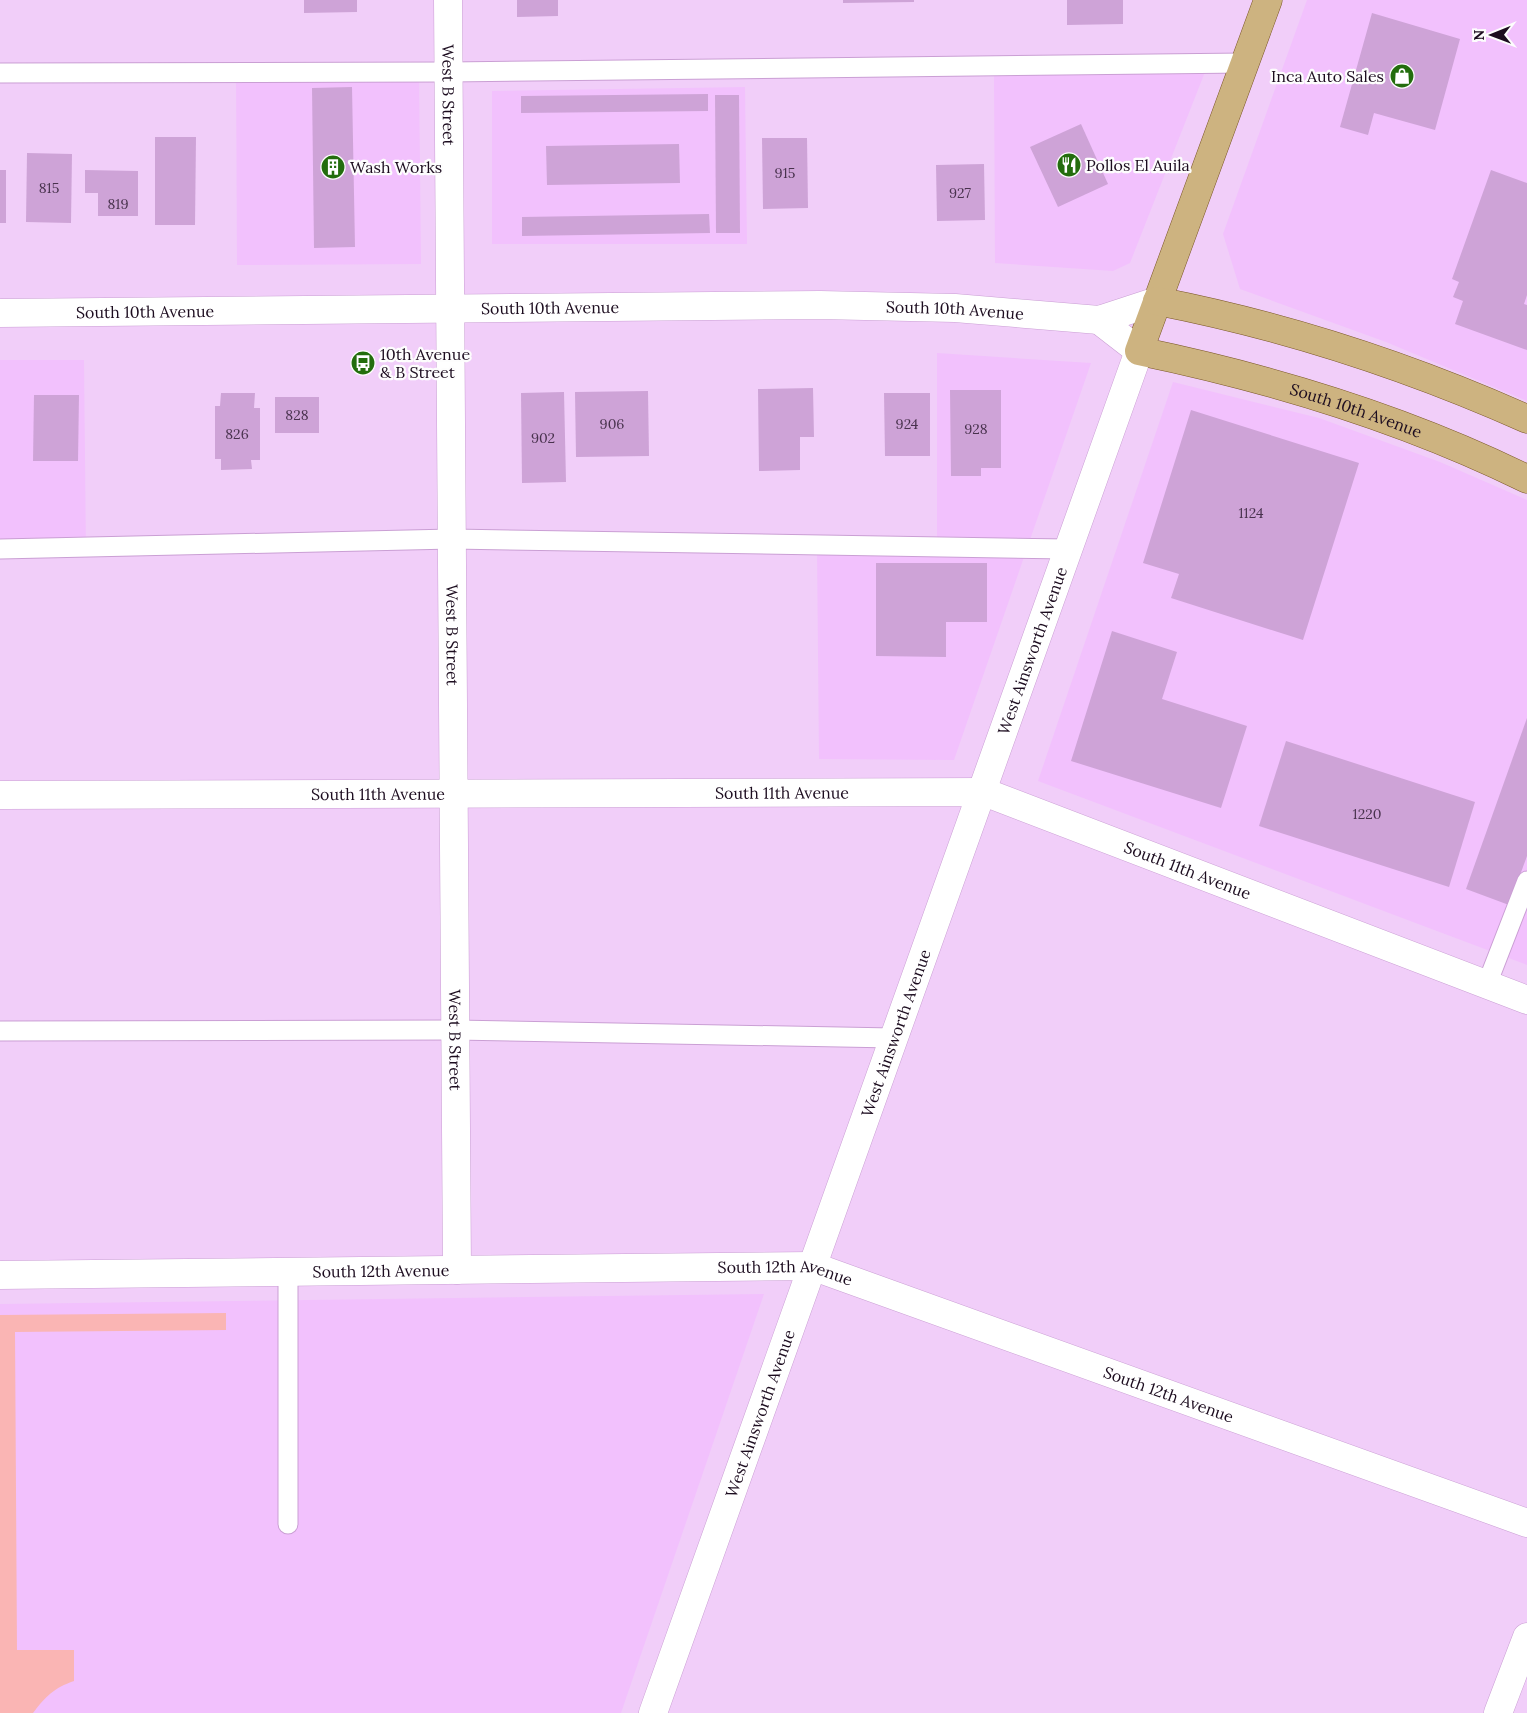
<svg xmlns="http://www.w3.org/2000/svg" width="1527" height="1713" viewBox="0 0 1527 1713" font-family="Lora,serif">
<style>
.built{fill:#f2c1fd}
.green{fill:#fab5b4}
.building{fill:#cea3d7}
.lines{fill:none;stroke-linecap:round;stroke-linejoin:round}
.lane-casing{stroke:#ca9fd4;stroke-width:21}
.street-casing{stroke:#ca9fd4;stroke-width:29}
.secondary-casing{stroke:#ca9fd4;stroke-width:29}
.primary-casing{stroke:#7a5727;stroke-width:29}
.lane{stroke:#fff;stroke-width:19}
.street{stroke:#fff;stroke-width:28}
.secondary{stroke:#fff;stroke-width:28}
.primary{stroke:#cdb380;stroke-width:28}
.labels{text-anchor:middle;stroke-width:4.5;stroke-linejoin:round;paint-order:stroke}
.number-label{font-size:14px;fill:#48324d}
.poi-label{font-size:16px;fill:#1c0c1f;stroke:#fdfdfd;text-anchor:start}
.street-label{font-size:16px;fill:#1c0c1f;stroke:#fdfdfd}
</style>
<rect width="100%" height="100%" fill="#f1cef9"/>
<g class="built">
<polygon points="1307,0 1527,0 1527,401 1386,342 1240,289 1223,234"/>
<polygon points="419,69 421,264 237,265 236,70"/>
<polygon points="1205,72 1130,263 1113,271 995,263 994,75"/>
<polygon points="745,87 747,244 492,244 492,91"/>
<polygon points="937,353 1091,363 954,760 819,759 817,547 937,551"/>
<polygon points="0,360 84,360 86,553 0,553"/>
<polygon points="1173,382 1319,418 1440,462 1527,500 1527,965 1038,781"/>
<polygon points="764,1294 621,1713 0,1713 0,1304"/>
</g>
<path class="green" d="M226,1313V1330L15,1332L17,1650H74V1681C54,1688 46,1696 33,1713H0V1315Z"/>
<g class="building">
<polygon points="304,0 357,0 357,12 304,13"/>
<polygon points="517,0 558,0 558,16 517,17"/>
<polygon points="843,0 914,0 914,2 843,3"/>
<polygon points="1067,0 1123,0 1123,24 1067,25"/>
<polygon points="1372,13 1460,39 1435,130 1374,113 1368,135 1340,127"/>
<polygon points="352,87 355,247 314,248 312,88"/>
<polygon points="708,94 708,111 521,113 521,96"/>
<polygon points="715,95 739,95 740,233 716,233"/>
<polygon points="1081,124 1108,184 1058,207 1030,147"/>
<polygon points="155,137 196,137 195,225 155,225"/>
<polygon points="762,138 807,138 808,208 763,209"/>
<polygon points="679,144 680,183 547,185 546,146"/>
<polygon points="27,153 72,154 71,223 26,222"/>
<polygon points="984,164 985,220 937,221 936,165"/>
<rect x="0" y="170" width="6" height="53"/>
<polygon points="85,170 138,171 138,216 98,216 98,193 85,193"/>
<polygon points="1491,170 1527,183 1527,295 1524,304 1527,305 1527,350 1455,324 1463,301 1453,297 1459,282 1452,279"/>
<polygon points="709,214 710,233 522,236 522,217"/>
<polygon points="813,388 814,437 800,437 800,470 759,471 758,389"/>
<polygon points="950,390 1001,390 1001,468 981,468 981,476 951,476"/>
<polygon points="648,391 649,456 576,457 575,392"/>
<polygon points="564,392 566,482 522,483 521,393"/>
<polygon points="221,393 255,393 254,408 260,408 260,460 251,460 252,469 221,470 221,459 215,459 215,406 220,406"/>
<polygon points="884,393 930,393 930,456 885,456"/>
<polygon points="34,395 79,395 78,461 33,461"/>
<rect x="275" y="397" width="44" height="36"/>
<polygon points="1191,410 1359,463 1303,640 1171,598 1179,574 1143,563"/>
<polygon points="876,563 987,563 987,622 946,622 946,657 876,656"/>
<polygon points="1112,631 1177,652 1162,699 1247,726 1221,808 1071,761"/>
<polygon points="1527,718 1527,856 1509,905 1466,889"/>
<polygon points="1286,741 1475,802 1449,887 1259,826"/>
</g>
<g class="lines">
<defs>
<g id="lane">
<polyline points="0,73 449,72 1245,63"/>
<polyline points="0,549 452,539 1068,549"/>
<polyline points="1487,984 1527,881"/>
<polyline points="0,1031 455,1030 893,1038"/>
<polyline points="288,1272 288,1524"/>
</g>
<g id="street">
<path id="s1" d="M448,0L457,1270"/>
<path id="s2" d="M0,795L984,792L1527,1000"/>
<path id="s3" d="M0,1275L812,1266L1527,1523"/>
<path id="s4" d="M653,1713L1139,351"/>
<polyline points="1498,1713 1527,1637"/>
</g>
<g id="secondary">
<path id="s5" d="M0,313L820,305L955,308L1099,320L1157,301"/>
<polyline points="1099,320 1139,351"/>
</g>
<g id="primary">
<path id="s6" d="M1268,0L1139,351C1274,379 1403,418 1527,479"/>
<path d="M1157,301C1285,326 1408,366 1527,419"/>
</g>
</defs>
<use href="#lane" class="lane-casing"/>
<use href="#street" class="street-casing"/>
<use href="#secondary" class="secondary-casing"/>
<use href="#primary" class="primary-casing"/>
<use href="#lane" class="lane"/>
<use href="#street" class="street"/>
<use href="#secondary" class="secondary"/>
<use href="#primary" class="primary"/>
</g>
<defs>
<symbol id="shop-disc" viewBox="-11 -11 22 22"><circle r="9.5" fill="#236d0d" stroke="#fdfdfd"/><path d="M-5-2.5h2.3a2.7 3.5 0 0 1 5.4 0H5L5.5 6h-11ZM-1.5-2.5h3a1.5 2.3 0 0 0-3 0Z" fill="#fff"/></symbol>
<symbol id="restaurant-disc" viewBox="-11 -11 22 22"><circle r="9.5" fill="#236d0d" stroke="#fdfdfd"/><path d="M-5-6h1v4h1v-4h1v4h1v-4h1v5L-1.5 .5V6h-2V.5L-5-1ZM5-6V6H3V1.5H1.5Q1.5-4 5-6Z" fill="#fff"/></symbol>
<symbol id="building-disc" viewBox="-11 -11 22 22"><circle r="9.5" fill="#236d0d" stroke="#fdfdfd"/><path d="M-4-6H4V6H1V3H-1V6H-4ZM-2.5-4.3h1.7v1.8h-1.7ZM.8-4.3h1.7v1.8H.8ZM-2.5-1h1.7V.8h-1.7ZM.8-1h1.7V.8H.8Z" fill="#fff"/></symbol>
<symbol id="bus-disc" viewBox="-11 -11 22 22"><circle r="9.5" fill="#236d0d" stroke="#fdfdfd"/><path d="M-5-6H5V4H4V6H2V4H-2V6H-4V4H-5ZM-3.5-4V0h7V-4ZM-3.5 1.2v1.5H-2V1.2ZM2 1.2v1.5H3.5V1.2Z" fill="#fff"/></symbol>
</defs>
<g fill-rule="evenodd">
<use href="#shop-disc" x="1388" y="62" width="28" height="28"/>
<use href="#restaurant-disc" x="1055" y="151" width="28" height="28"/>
<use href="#building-disc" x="319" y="153" width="28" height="28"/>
<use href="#bus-disc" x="349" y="349" width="28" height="28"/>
</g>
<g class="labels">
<g class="number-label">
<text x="785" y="178">915</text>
<text x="49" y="193">815</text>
<text x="960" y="198">927</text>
<text x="118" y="209">819</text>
<text x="297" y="420">828</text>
<text x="612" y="429">906</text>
<text x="907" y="429">924</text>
<text x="976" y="434">928</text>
<text x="237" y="439">826</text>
<text x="543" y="443">902</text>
<text x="1251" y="518">1124</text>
<text x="1367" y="819">1220</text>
</g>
<g class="poi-label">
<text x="1384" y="82" text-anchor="end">Inca Auto Sales</text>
<text x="1086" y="171">Pollos El Auila</text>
<text x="350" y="173">Wash Works</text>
<text x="380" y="360">10th Avenue<tspan x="380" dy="18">&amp; B Street</tspan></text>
</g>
<g class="street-label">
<text dy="6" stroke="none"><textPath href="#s1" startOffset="95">West B Street</textPath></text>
<text dy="6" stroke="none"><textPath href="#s5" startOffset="550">South 10th Avenue</textPath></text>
<text dy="6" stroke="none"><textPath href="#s5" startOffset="955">South 10th Avenue</textPath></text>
<text dy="6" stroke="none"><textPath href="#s5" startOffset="145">South 10th Avenue</textPath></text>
<text dy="6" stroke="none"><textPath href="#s6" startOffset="599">South 10th Avenue</textPath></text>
<text dy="6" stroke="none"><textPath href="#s1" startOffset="635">West B Street</textPath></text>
<text dy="6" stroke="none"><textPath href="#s4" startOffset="1128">West Ainsworth Avenue</textPath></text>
<text dy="6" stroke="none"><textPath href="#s2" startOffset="782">South 11th Avenue</textPath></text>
<text dy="6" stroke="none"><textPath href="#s2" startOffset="378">South 11th Avenue</textPath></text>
<text dy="6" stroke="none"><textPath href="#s2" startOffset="1202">South 11th Avenue</textPath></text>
<text dy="6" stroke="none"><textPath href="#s4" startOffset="722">West Ainsworth Avenue</textPath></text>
<text dy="6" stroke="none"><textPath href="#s1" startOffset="1040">West B Street</textPath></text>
<text dy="6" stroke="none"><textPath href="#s3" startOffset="381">South 12th Avenue</textPath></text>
<text dy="6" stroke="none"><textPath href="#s3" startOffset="786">South 12th Avenue</textPath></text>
<text dy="6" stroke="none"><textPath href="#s3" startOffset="1191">South 12th Avenue</textPath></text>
<text dy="6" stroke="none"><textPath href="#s4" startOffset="318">West Ainsworth Avenue</textPath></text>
</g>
</g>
<g transform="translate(1492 35) rotate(269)" stroke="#fdfdfd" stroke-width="4" paint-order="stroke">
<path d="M0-4L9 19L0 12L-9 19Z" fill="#1c0c1f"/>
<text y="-8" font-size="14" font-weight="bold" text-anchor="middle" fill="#1c0c1f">N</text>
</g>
</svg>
